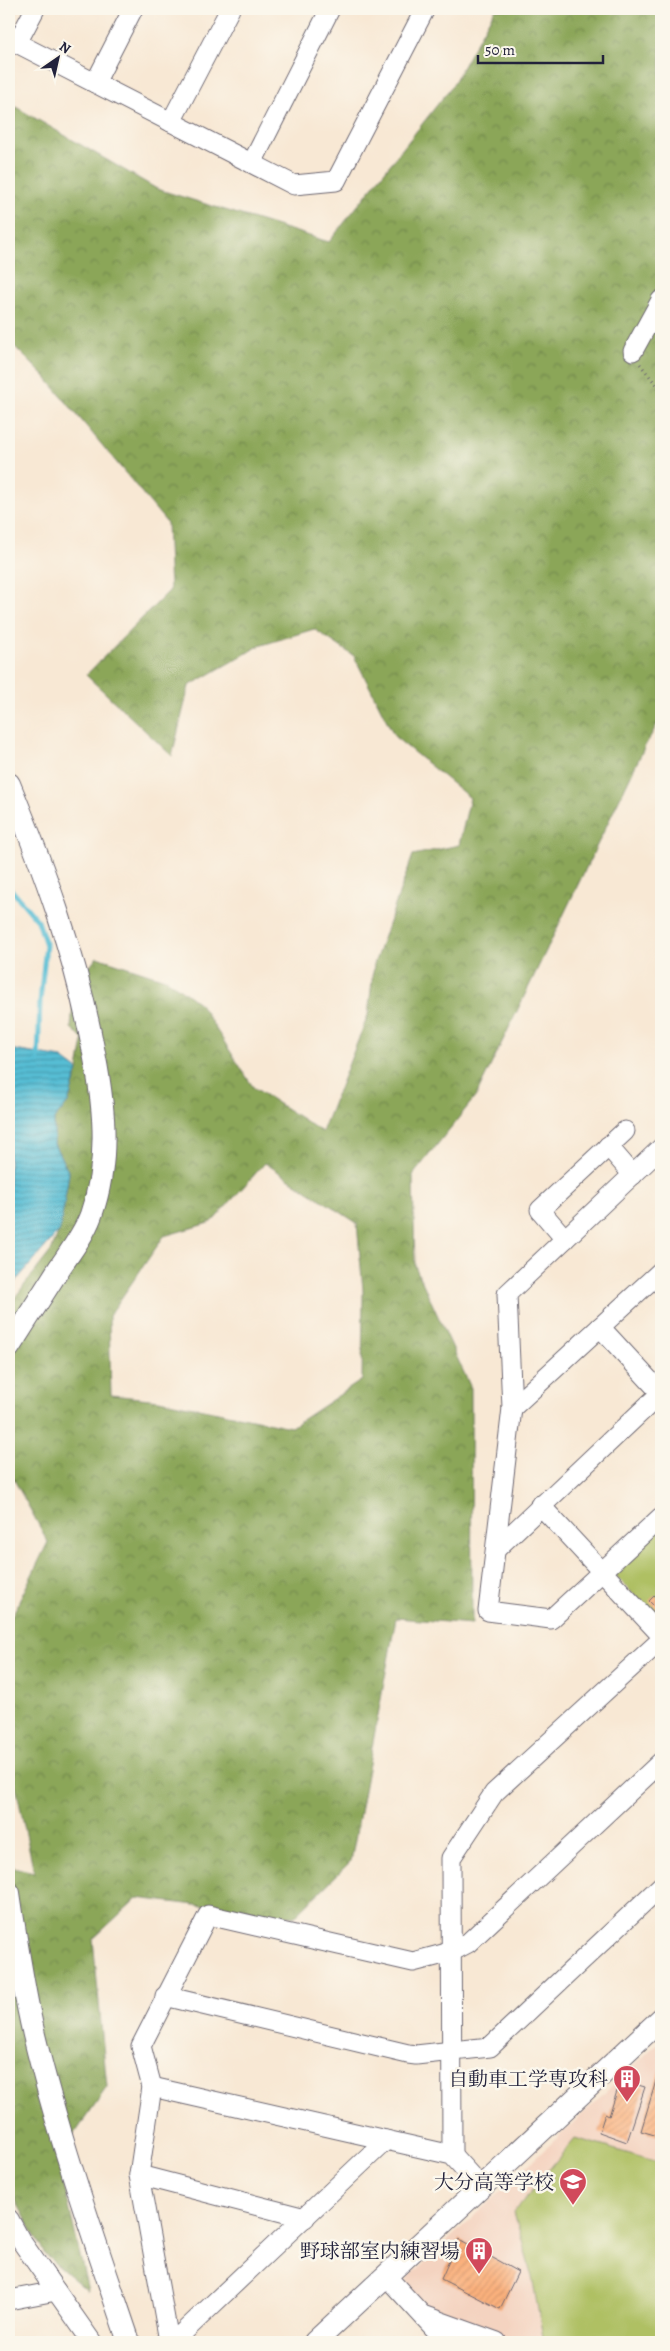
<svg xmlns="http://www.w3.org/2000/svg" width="670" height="2351" viewBox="0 0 670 2351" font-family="Alegreya,'Noto Serif JP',serif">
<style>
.built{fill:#f4d3c0}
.forest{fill:url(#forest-crowns);stroke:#56644a;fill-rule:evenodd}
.park{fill:#afc063;stroke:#68714f}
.water{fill:url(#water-rules);stroke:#3c7088}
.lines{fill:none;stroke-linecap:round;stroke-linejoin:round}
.stream{stroke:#56bdd4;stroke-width:5}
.building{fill:url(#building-hatch)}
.minor-casing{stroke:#6d6771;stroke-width:21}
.tertiary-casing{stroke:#6d6771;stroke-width:24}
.path{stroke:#6d6771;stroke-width:3;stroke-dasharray:1 4;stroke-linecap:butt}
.minor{stroke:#fff;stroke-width:19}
.tertiary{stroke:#fff;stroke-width:22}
.labels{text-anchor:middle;stroke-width:5;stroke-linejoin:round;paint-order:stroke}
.poi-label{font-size:20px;fill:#22223b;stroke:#fbf7ec;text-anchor:end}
</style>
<defs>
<pattern id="forest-crowns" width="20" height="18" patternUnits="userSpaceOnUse" patternTransform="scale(1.25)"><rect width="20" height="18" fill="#8ba659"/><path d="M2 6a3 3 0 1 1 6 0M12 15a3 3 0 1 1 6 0" fill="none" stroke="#71874b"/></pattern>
<pattern id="water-rules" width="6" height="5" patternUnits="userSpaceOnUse" patternTransform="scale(1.25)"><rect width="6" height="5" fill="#56bdd4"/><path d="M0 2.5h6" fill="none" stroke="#4799ad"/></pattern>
<pattern id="building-hatch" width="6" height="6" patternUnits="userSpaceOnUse" patternTransform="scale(1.25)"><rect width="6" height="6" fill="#fbb17d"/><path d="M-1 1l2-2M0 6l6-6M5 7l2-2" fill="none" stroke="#d7986d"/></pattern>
</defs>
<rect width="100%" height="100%" fill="#fbf7ec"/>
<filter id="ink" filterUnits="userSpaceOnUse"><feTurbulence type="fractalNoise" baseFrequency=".02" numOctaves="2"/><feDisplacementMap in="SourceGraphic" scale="10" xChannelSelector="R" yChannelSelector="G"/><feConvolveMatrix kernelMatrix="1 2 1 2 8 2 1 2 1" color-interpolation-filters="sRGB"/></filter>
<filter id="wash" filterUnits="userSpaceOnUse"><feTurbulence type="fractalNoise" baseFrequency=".0096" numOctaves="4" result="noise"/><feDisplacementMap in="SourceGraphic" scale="20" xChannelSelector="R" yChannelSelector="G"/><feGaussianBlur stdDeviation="1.12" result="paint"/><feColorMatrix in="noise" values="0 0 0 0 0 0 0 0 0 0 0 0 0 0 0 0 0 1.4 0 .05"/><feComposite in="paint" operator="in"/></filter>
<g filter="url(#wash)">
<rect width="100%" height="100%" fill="#f8e8d4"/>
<polygon class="built" points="661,2040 661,2342 520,2342 428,2309 406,2287 407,2279"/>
<path class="forest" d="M495,9H661V718L645,746L476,1096L413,1175L415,1266L471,1388L472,1624L396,1618L351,1861L294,1917L137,1898L93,1939L107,2087L58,2158L88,2291L45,2255L9,2188V1866L34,1872L9,1754V1622L48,1542L12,1476L9,1460V1305L51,1251L60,1229L69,1173L54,1144V1119L68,1103L78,1070L83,1040L71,1028L74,988L97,957L168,980L200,1004L253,1087L322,1132L368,1015L374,964L413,855L459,845L470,798L395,737L354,656L314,629L259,646L189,686L172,756L86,675L170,590L167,523L47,379L9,341V203L17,197L9,191V103L157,189L329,242L452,86ZM265,1163L357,1223L363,1290L362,1380L291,1427L159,1400L111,1395L109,1316L164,1236L212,1222Z"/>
<g class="park">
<polygon points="661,1526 661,1624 616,1576 616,1568"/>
<polygon points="575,2138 661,2163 661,2342 555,2342 543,2337 532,2277 514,2212"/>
</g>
<polygon class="water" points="9,1049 62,1058 78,1070 68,1103 54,1119 54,1144 69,1173 60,1230 9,1289"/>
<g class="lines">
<polyline class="stream" points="9,887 38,921 46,945 40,1001 38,1059"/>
</g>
<g id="blocks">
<g class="building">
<polygon points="655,1595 661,1601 660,1612 649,1601"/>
<polygon points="661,2064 661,2137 641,2131"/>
<polygon points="624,2081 645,2087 627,2142 599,2132 605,2114 609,2116 618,2088 622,2090"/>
<polygon points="459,2239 518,2272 500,2309 441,2279"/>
</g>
</g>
</g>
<g filter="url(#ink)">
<use href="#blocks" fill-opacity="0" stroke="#6d6771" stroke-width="1"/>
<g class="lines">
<defs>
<g id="minor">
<polyline points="9,39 294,185 336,181 425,9"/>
<polyline points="17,43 35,9"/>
<polyline points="95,83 133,9"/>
<polyline points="171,122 230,9"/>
<polyline points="252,163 330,9"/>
<polyline points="633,351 661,300"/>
<polyline points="608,1146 633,1175"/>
<polyline points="661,1148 507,1294 512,1408 488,1611 551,1619 661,1517"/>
<polyline points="565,1239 540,1210 625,1131"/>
<polyline points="600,1327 661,1393"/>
<polyline points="512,1408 661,1271"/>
<polyline points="540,1505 661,1635"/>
<polyline points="496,1549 661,1393"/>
<polyline points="165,1996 408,2054 416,2055 490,2047 661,1886"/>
<polyline points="152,2087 452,2155 481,2187"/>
<polyline points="386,2140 173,2342 169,2341 139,2175 152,2087 141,2046 208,1915 413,1962 451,1952 468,1943 661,1762"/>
<polyline points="452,2155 451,1858 494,1793 661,1640"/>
<polyline points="139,2175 305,2218"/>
<polyline points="9,2219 21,2241 92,2342"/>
<polyline points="386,2276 447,2342"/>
<polyline points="9,2300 56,2291"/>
<polyline points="425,2316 497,2342"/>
</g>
<g id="tertiary">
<path d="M9,784C44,869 75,953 92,1043C104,1101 111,1158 91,1215C84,1234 71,1251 60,1267C43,1294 26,1320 9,1347"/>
<path d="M9,1893C16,1941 23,1988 34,2035C59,2139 95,2241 129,2342"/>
<polyline points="315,2342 661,2019"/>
</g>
</defs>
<use href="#minor" class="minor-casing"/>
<use href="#tertiary" class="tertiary-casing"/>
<polyline class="path" points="640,364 661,391"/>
<use href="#minor" class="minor"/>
<use href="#tertiary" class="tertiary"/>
</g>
</g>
<defs>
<symbol id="building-pin" viewBox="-11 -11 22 30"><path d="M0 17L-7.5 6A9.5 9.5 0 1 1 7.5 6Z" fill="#d1495b" stroke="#fbf7ec"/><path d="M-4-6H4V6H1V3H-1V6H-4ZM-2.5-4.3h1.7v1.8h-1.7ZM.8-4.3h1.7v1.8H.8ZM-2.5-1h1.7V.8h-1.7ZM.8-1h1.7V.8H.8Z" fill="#fff"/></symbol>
<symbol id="school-pin" viewBox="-11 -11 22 30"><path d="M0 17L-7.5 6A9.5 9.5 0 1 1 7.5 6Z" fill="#d1495b" stroke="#fbf7ec"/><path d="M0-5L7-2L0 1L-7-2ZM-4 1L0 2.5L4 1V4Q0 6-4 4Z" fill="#fff"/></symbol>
</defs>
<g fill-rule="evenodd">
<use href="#building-pin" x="611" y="2063" width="32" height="43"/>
<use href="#school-pin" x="557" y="2166" width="32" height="43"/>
<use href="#building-pin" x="463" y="2235" width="32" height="43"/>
</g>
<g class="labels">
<g class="poi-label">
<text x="608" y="2086">自動車工学専攻科</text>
<text x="554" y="2189">大分高等学校</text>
<text x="460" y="2258">野球部室内練習場</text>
</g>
</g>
<rect width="670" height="2351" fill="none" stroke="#fbf7ec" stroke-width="30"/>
<g transform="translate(58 58) rotate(34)" stroke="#fbf7ec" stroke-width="4" paint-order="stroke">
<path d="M0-4L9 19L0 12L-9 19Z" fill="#22223b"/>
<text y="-8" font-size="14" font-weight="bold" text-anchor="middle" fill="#22223b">N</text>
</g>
<path d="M478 55v8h125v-8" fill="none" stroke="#22223b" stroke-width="2.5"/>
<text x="485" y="55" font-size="15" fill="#22223b" stroke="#fbf7ec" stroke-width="4" paint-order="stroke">50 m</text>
</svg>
